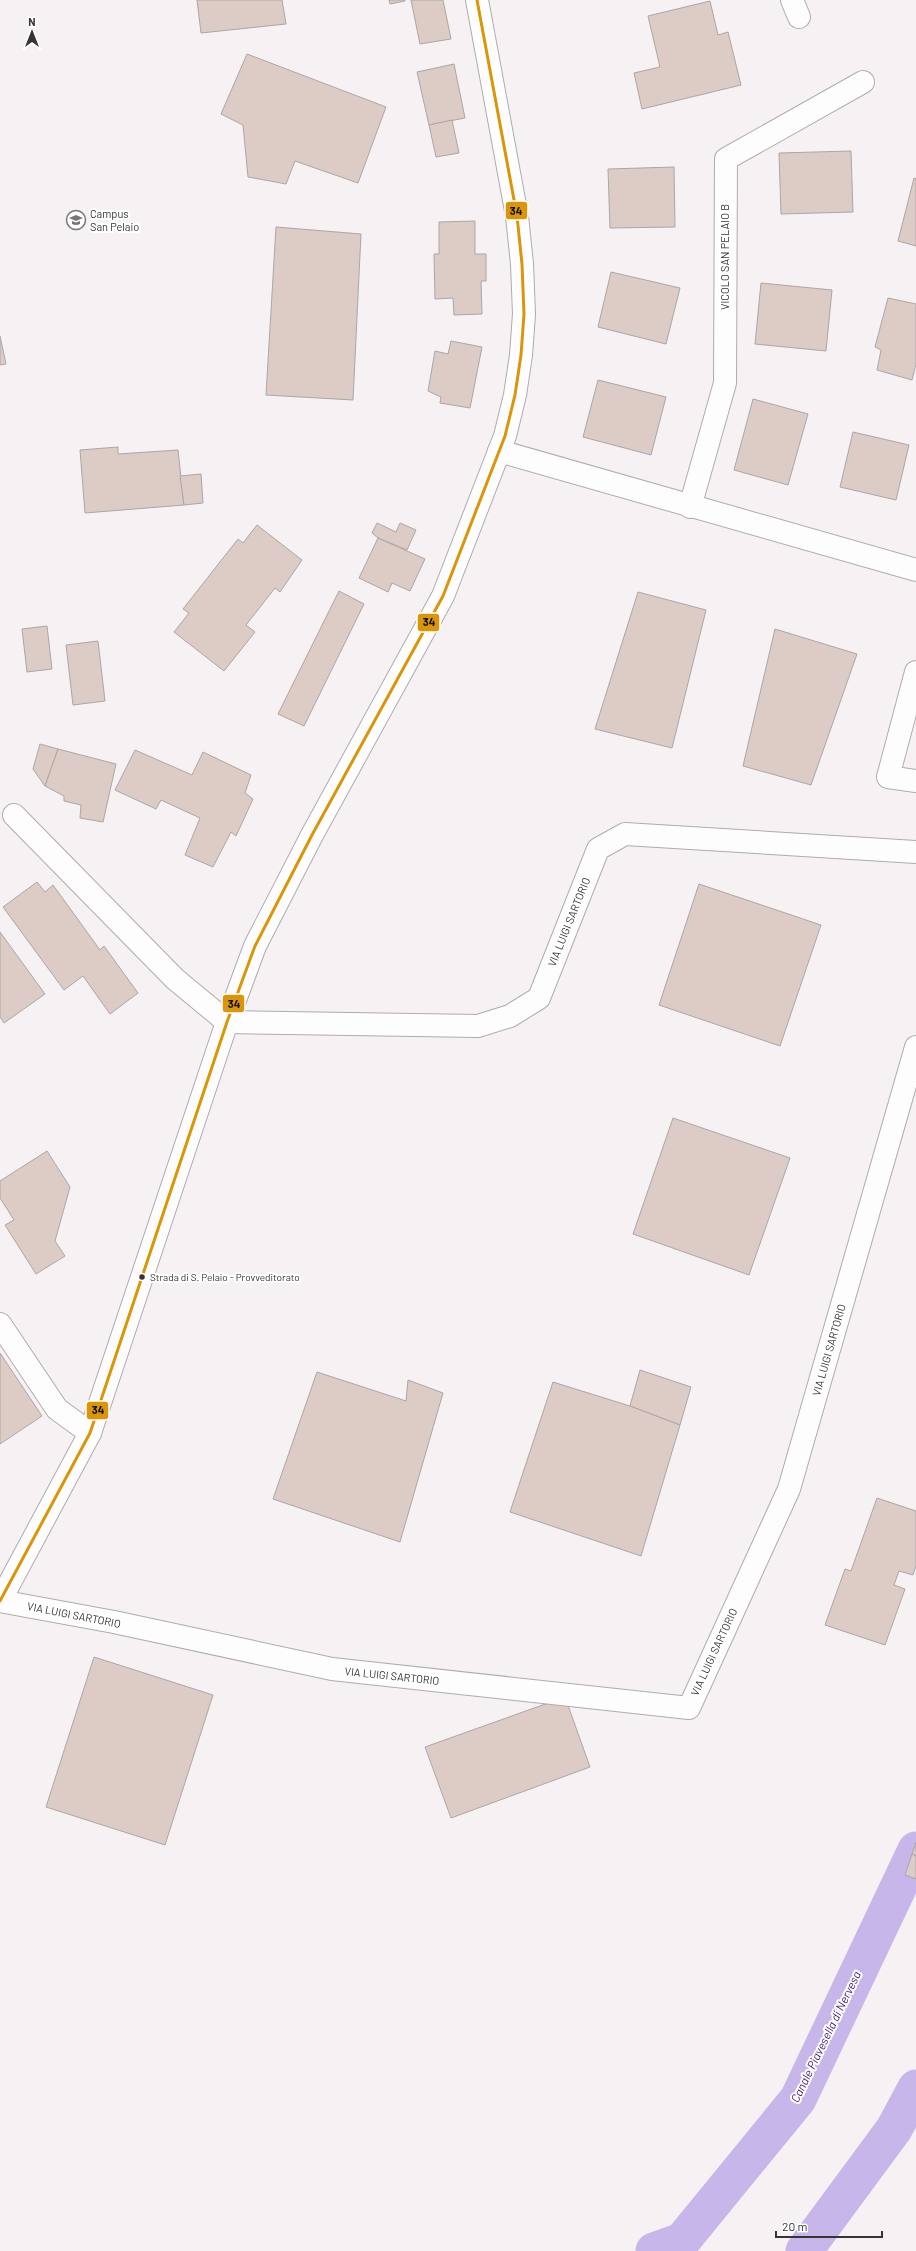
<svg xmlns="http://www.w3.org/2000/svg" width="916" height="2251" viewBox="0 0 916 2251" font-family="Barlow,sans-serif">
<style>
.lines{fill:none;stroke-linecap:round;stroke-linejoin:round}
.canal{stroke:#c6b6e9;stroke-width:37}
.building{fill:#ddcbc6;stroke:#aaa7a7}
.minor-casing{stroke:#afacac;stroke-width:24}
.minor{stroke:#fefdfd;stroke-width:22}
.bus-1-casing{stroke:#fff;stroke-width:6}
.bus-1{stroke:#da9508;stroke-width:3}
.bus-dot{fill:#363434;stroke:#fff;stroke-width:1.5}
.labels{text-anchor:middle;stroke-width:4;stroke-linejoin:round;paint-order:stroke}
.bus-label{font-size:10px;fill:#363434;stroke:#fff;text-anchor:start}
.poi-label{font-size:11px;fill:#363434;stroke:#fff;text-anchor:start}
.street-label{font-size:11px;fill:#363434;stroke:#fff}
.water-label{font-size:12px;font-style:italic;fill:#47277b;stroke:#fff}
.line-badge{stroke:#fff;stroke-width:1.5}
.pale-badge-label{font-size:11px;text-anchor:middle;font-weight:bold;fill:#111}
</style>
<rect width="100%" height="100%" fill="#f6f1f2"/>
<g class="lines">
<g class="canal">
<polyline points="654,2251 682,2241 798,2099 916,1850"/>
<polyline points="804,2251 894,2129 916,2088"/>
</g>
</g>
<g class="building">
<polygon points="197,0 282,0 286,24 201,33"/>
<polygon points="389,0 405,0 405,1 390,4"/>
<polygon points="411,0 443,0 451,39 420,44"/>
<polygon points="710,1 718,35 728,32 741,85 642,109 634,73 660,67 648,16"/>
<polygon points="247,54 386,107 358,183 295,161 286,184 248,177 243,125 221,114"/>
<polygon points="454,64 465,118 429,125 417,72"/>
<polygon points="452,120 459,153 436,157 429,125"/>
<polygon points="851,151 853,212 781,214 779,153"/>
<polygon points="674,167 675,227 610,228 608,169"/>
<polygon points="914,178 916,179 916,246 898,241"/>
<polygon points="475,221 475,254 486,254 486,281 481,281 482,314 454,315 453,298 435,299 434,254 439,254 439,222"/>
<polygon points="276,227 361,234 353,400 266,395"/>
<polygon points="611,272 680,288 666,344 598,327"/>
<polygon points="761,283 832,290 826,351 755,344"/>
<polygon points="888,298 916,304 916,364 912,380 877,370 881,350 875,347"/>
<polygon points="0,336 6,364 0,365"/>
<polygon points="451,341 482,347 470,408 440,403 441,397 428,391 435,351 448,354"/>
<polygon points="598,380 666,397 651,455 583,437"/>
<polygon points="753,399 808,414 788,485 734,470"/>
<polygon points="853,432 909,445 896,500 840,487"/>
<polygon points="118,447 118,454 178,450 184,505 85,513 80,450"/>
<polygon points="201,474 203,503 184,505 180,476"/>
<polygon points="377,523 396,532 400,523 416,530 407,550 378,538 372,533"/>
<polygon points="257,525 302,560 280,592 275,588 246,625 255,632 224,671 174,632 189,613 183,609 238,539 243,543"/>
<polygon points="378,538 425,559 410,591 392,583 388,592 359,578"/>
<polygon points="339,591 364,604 304,726 278,714"/>
<polygon points="638,592 706,610 672,748 595,729"/>
<polygon points="47,626 52,669 27,672 22,629"/>
<polygon points="775,629 857,654 811,785 743,766"/>
<polygon points="98,641 105,701 73,705 66,645"/>
<polygon points="40,744 58,749 45,786 33,769"/>
<polygon points="58,749 116,764 103,822 80,818 81,805 64,801 64,796 45,786"/>
<polygon points="135,750 192,775 203,752 251,775 245,793 253,799 236,836 231,832 213,867 185,855 200,818 161,800 156,809 115,790"/>
<polygon points="37,882 45,892 53,885 100,950 104,946 138,993 110,1014 83,976 64,990 3,907"/>
<polygon points="699,884 821,925 780,1046 659,1005"/>
<polygon points="0,932 45,994 4,1023 0,1017"/>
<polygon points="673,1118 790,1158 749,1275 633,1234"/>
<polygon points="47,1151 70,1187 55,1241 65,1256 36,1274 5,1225 14,1220 0,1198 0,1181"/>
<polygon points="0,1353 42,1416 0,1444"/>
<polygon points="640,1370 691,1387 680,1425 630,1406"/>
<polygon points="317,1372 406,1401 408,1380 443,1393 400,1542 273,1499"/>
<polygon points="553,1382 630,1406 680,1425 641,1556 510,1512"/>
<polygon points="877,1498 916,1511 916,1566 913,1575 899,1571 894,1585 905,1589 885,1645 825,1625 845,1569 851,1571"/>
<polygon points="94,1657 213,1695 165,1845 46,1807"/>
<polygon points="565,1697 590,1767 451,1818 425,1747"/>
<polygon points="916,1842 916,1856 912,1854"/>
<polygon points="912,1854 916,1856 916,1879 905,1875"/>
</g>
<g class="lines">
<defs>
<g id="minor">
<polyline points="792,0 799,17"/>
<polyline points="499,451 916,570"/>
<polyline points="690,507 725,383 726,159 863,82"/>
<polyline points="916,672 888,777 916,781"/>
<polyline points="14,815 175,979 227,1022 478,1026 510,1016 539,998 598,849 625,834 916,852"/>
<polyline points="0,1324 57,1409 90,1433"/>
<polyline points="0,1601 90,1433 227,1022 255,946 312,835 443,596 505,436 515,395 521,355 524,314 522,264 517,216 477,0"/>
<polyline points="0,1601 114,1622 332,1669 689,1708 789,1489 916,1047"/>
</g>
</defs>
<use href="#minor" class="minor-casing"/>
<use href="#minor" class="minor"/>
<defs>
<polyline id="bus-1" points="0,1601 90,1433 227,1022 255,946 312,835 443,596 505,436 515,395 521,355 524,314 522,264 517,216 477,0"/>
</defs>
<use href="#bus-1" class="bus-1-casing"/>
<use href="#bus-1" class="bus-1"/>
</g>
<defs>
<symbol id="school-ring" viewBox="-11 -11 22 22"><circle r="9.5" fill="#fff" stroke="#797676" stroke-width="1.5"/><path d="M0-5L7-2L0 1L-7-2ZM-4 1L0 2.5L4 1V4Q0 6-4 4Z" fill="#797676"/></symbol>
</defs>
<g fill-rule="evenodd">
<use href="#school-ring" x="65" y="209" width="22" height="22"/>
</g>
<circle class="bus-dot" cx="142" cy="1277" r="3.5"/>
<g class="labels">
<g class="bus-label">
<text x="150" y="1281">Strada di S. Pelaio - Provveditorato</text>
</g>
<g class="poi-label">
<text x="90" y="218">Campus<tspan x="90" dy="13">San Pelaio</tspan></text>
</g>
<g class="street-label">
<text transform="translate(725 257) rotate(-90)" y="4">VICOLO SAN PELAIO B</text>
<text transform="translate(569 922) rotate(-68)" y="4">VIA LUIGI SARTORIO</text>
<text transform="translate(829 1350) rotate(-74)" y="4">VIA LUIGI SARTORIO</text>
<text transform="translate(74 1615) rotate(11)" y="4">VIA LUIGI SARTORIO</text>
<text transform="translate(714 1652) rotate(-65)" y="4">VIA LUIGI SARTORIO</text>
<text transform="translate(392 1676) rotate(6)" y="4">VIA LUIGI SARTORIO</text>
</g>
<g class="water-label">
<text transform="translate(826 2037) rotate(-64)" y="4">Canale Piavesella di Nervesa</text>
</g>
</g>
<g class="line-badge">
<rect x="505" y="201" width="23" height="19" rx="4" fill="#da9508"/>
<rect x="417" y="613" width="23" height="19" rx="4" fill="#da9508"/>
<rect x="222" y="994" width="23" height="19" rx="4" fill="#da9508"/>
<rect x="86" y="1401" width="23" height="19" rx="4" fill="#da9508"/>
</g>
<g class="pale-badge-label">
<text x="516" y="215">34</text>
<text x="429" y="626">34</text>
<text x="234" y="1008">34</text>
<text x="98" y="1414">34</text>
</g>
<g transform="translate(32 32)" stroke="#ffffff" stroke-width="3" paint-order="stroke">
<path d="M0-3L7 15L0 10L-7 15Z" fill="#363434"/>
<text y="-6" font-size="11" font-weight="bold" text-anchor="middle" fill="#363434">N</text>
</g>
<path d="M776 2231v6h106v-6" fill="none" stroke="#363434" stroke-width="2"/>
<text x="782" y="2231" font-size="12" fill="#363434" stroke="#ffffff" stroke-width="3" paint-order="stroke">20 m</text>
</svg>
